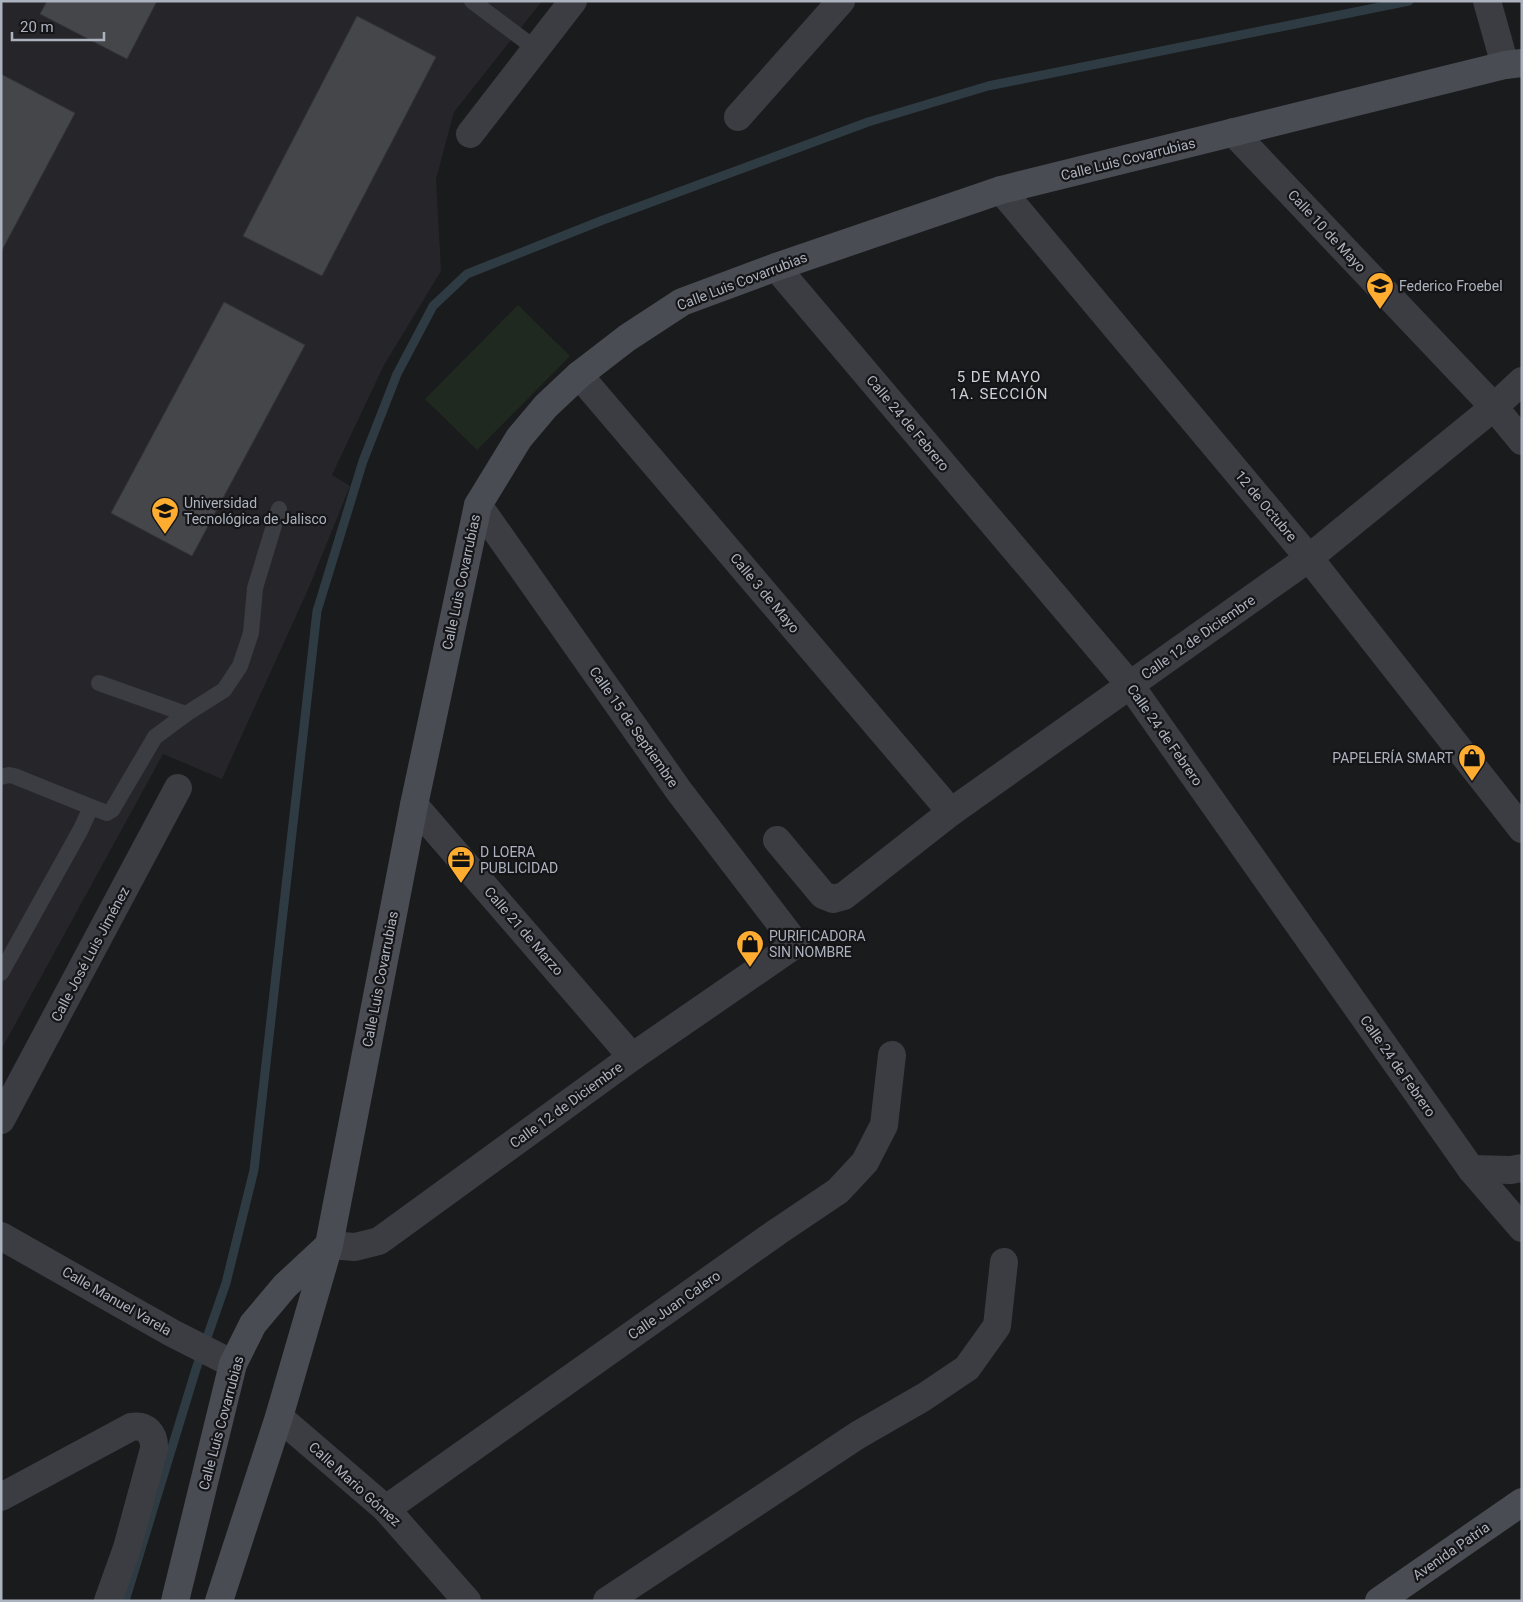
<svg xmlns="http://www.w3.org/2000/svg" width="1523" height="1602" viewBox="0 0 1523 1602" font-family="Roboto,sans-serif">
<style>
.built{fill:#26262a}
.green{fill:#202920}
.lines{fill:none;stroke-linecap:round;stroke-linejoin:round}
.stream{stroke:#2f3b43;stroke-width:9}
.building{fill:#44464a;stroke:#343539}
.lane{stroke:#3b3d43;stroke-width:16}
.street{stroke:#3b3d43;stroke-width:28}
.secondary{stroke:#494c53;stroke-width:28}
.labels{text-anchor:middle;stroke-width:4.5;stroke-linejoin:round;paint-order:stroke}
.street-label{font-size:14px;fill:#acb2be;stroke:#151518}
.poi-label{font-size:14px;fill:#acb2be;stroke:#151518;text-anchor:start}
.neighbourhood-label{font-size:15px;letter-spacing:1px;fill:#cdd1d9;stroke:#151518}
</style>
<rect width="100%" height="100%" fill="#1a1b1d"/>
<polygon class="built" points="1,1 542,1 454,112 436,179 441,271 384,365 332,475 350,486 310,585 222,779 163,754 1,1050"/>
<polygon class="green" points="518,305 570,356 477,450 425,399"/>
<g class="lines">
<polyline class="stream" points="125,1601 196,1369 226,1283 254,1170 317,611 363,461 397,374 433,306 467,274 603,220 868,122 988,86 1409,1"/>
</g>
<g class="building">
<polygon points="47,1 157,1 127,59 40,14"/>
<polygon points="357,16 436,57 322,276 243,236"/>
<polygon points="1,74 75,113 1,252"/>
<polygon points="224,302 305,345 192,556 111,513"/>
</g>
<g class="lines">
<g class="lane">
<polyline points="472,1 536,49"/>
<polyline points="99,683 186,714"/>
<polyline points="1,777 9,775 14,776 91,807 81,829 1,973"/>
<polyline points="91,807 107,813 112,810 155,737 186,714 224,690 240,666 251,633 255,588 279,509"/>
</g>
<g class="street">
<polyline points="1487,1 1505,65"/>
<polyline points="738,117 841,1"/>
<polyline points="1233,132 1494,407 1522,441"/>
<polyline points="470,134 573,1"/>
<polyline points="1001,190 1309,558 1522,829"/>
<polyline points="776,267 1130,685 1471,1169 1522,1228"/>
<polyline points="579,375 951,812"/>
<polyline points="414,805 632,1057"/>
<polyline points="777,840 823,895 833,899 844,896 951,812 1309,558 1494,407 1522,381"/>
<polyline points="1,1120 178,788"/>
<polyline points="1471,1169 1511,1170 1522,1168"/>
<polyline points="1,1236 172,1333 233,1364"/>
<polyline points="329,1245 355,1247 379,1241 632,1057 796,944 679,791 478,505"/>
<polyline points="279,1417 386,1509 467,1601"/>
<path d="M1,1497L131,1427C146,1424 155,1434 154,1449L127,1548L108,1601"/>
<polyline points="386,1509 777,1232 838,1191 865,1162 884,1125 892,1055"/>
<polyline points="607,1601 858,1435 924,1397 967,1368 997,1326 1004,1262"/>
</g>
<g class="secondary">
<polyline points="175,1601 233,1364 253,1324 285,1286 328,1246"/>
<polyline points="219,1601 279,1417 329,1245 414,805 478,505 519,438 546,406 579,375 627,338 682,302 776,267 1001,190 1505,65 1522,63"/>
<polyline points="1379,1601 1522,1502"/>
</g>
</g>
<defs>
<symbol id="school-pin" viewBox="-11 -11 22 30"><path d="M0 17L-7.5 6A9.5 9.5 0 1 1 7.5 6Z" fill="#ffad31" stroke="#151518"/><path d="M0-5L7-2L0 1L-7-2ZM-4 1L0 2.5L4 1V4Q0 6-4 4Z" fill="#111"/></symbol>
<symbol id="university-pin" viewBox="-11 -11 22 30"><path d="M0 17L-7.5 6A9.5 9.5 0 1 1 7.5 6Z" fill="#ffad31" stroke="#151518"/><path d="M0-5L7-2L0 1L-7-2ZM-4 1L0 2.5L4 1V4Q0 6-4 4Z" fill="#111"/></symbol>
<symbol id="shop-pin" viewBox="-11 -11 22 30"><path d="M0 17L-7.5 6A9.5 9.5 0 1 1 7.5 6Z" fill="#ffad31" stroke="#151518"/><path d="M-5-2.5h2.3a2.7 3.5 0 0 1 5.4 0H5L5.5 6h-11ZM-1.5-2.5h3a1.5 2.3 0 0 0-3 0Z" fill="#111"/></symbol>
<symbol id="office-pin" viewBox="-11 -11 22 30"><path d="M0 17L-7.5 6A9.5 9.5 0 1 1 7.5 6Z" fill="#ffad31" stroke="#151518"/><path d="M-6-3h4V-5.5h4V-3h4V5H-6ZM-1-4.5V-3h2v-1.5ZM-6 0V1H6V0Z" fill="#111"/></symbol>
</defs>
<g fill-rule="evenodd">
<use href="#school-pin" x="1364" y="270" width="32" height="43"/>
<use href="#university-pin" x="149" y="495" width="32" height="43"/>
<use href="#shop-pin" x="1456" y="742" width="32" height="43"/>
<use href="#office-pin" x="445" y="844" width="32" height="43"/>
<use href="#shop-pin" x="734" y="928" width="32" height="43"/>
</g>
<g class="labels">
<g class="street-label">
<text transform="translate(1128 159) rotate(-14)" y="5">Calle Luis Covarrubias</text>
<text transform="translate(1327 231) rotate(47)" y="5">Calle 10 de Mayo</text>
<text transform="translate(742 281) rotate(-21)" y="5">Calle Luis Covarrubias</text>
<text transform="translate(908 423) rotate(50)" y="5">Calle 24 de Febrero</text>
<text transform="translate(1266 506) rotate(50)" y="5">12 de Octubre</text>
<text transform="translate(461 582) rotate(-78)" y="5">Calle Luis Covarrubias</text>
<text transform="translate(765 593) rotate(50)" y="5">Calle 3 de Mayo</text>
<text transform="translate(1198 637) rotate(-35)" y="5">Calle 12 de Diciembre</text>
<text transform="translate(634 727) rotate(55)" y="5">Calle 15 de Septiembre</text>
<text transform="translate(1165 735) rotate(55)" y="5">Calle 24 de Febrero</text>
<text transform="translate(524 931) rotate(49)" y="5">Calle 21 de Marzo</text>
<text transform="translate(90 954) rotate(-62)" y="5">Calle José Luis Jiménez</text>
<text transform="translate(380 979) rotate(-79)" y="5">Calle Luis Covarrubias</text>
<text transform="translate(1398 1066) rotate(55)" y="5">Calle 24 de Febrero</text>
<text transform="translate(566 1105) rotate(-36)" y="5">Calle 12 de Diciembre</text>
<text transform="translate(117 1301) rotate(30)" y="5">Calle Manuel Varela</text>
<text transform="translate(674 1305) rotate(-35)" y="5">Calle Juan Calero</text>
<text transform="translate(221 1423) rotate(-75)" y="5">Calle Luis Covarrubias</text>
<text transform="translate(355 1484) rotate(42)" y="5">Calle Mario Gómez</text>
<text transform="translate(1451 1551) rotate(-35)" y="5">Avenida Patria</text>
</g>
<g class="poi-label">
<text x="1399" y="291">Federico Froebel</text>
<text x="184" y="508">Universidad<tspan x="184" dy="16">Tecnológica de Jalisco</tspan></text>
<text x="1453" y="763" text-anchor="end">PAPELERÍA SMART</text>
<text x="480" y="857">D LOERA<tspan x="480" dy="16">PUBLICIDAD</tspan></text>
<text x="769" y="941">PURIFICADORA<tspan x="769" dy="16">SIN NOMBRE</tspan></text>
</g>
<g class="neighbourhood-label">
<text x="999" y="382">5 DE MAYO<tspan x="999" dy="17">1A. SECCIÓN</tspan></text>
</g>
</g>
<rect width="1523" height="1602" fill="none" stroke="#acb2be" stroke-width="5"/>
<path d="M12 32v8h92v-8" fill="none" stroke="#acb2be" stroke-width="2.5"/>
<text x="20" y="32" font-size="15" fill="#acb2be" stroke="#151518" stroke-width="4" paint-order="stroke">20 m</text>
</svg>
